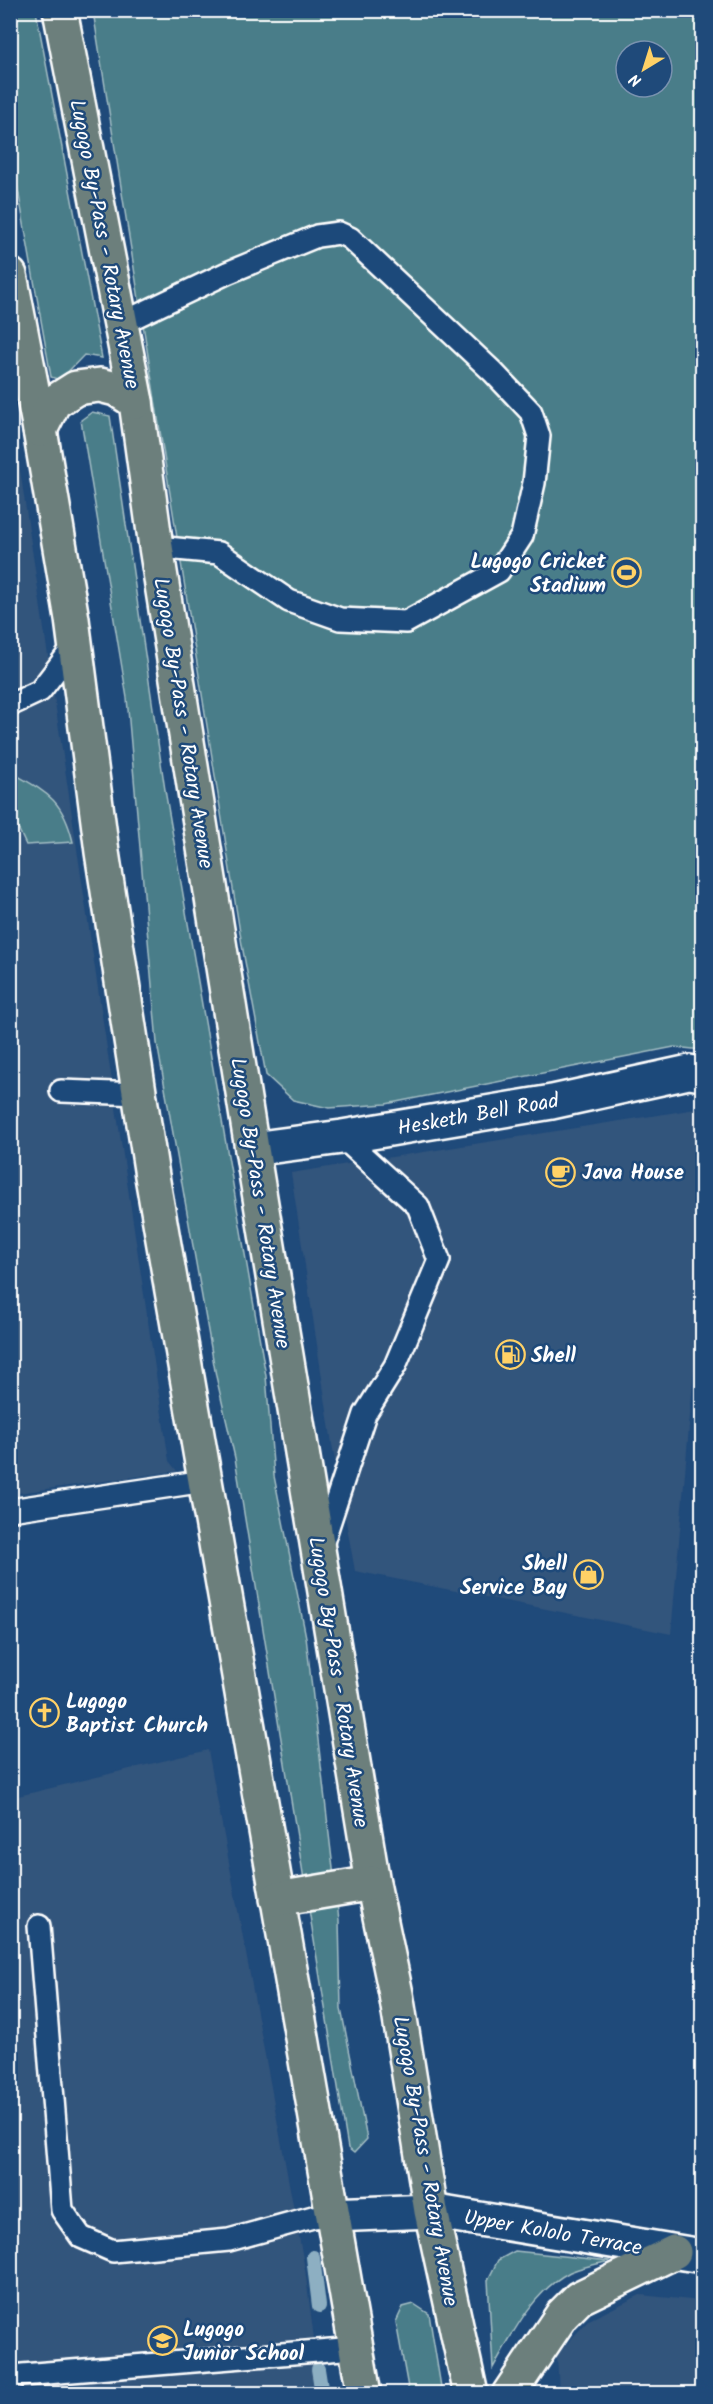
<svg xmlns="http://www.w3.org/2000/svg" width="713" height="2404" viewBox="0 0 713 2404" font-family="Kalam,sans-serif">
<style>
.built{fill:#32547c}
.green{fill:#4a7d89;stroke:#a4bec4;stroke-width:1.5;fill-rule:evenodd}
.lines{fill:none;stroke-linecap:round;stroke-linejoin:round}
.stream{stroke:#8dafc2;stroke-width:14}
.lane-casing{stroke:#fff;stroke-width:26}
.street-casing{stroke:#fff;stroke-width:38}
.secondary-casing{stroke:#fff;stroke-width:38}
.primary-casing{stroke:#fff;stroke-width:38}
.lane{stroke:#1f4a7a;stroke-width:21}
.street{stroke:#1f4a7a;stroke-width:33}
.secondary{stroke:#1f4a7a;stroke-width:33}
.primary{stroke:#6c7f7c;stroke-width:33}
.labels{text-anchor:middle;stroke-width:5;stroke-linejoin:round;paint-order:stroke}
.street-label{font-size:21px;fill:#fff;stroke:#1f4a7a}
.poi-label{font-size:21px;font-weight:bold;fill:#fff;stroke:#1f4a7a;text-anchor:start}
</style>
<rect width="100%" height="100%" fill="#1f4a7a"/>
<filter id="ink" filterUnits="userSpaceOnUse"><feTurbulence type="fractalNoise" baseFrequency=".0167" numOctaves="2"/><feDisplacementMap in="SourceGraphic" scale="12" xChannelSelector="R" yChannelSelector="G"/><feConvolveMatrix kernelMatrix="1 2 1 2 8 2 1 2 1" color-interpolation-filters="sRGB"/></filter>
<g filter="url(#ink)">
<g class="built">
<polygon points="10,403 169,1461 177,1471 11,1494"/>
<polygon points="702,1108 702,1278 671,1634 355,1571 332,1444 291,1173"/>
<polygon points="208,1750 305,2269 321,2393 11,2393 10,1798"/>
<polygon points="640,2295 702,2301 702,2393 559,2393 557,2354 589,2320"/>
</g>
<g class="green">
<polygon points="10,11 36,11 102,358 84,355 60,380 51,377 11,150"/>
<path d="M93,11H702V1050L674,1047L386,1104L329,1108L293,1100L266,1075L242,945ZM626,51H662V87H626Z"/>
<polygon points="92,412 110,416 165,790 266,1376 274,1476 306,1637 339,1920 341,2009 367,2139 354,2153 348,2148 235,1458 216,1376 157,1043 127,698 81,420"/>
<path d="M11,772C46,792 63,799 73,842L26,845L11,813Z"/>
<path d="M515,2251L610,2261C597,2264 582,2267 570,2272C533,2291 512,2334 493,2368L488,2280L498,2260Z"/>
<polygon points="414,2304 429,2314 442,2393 409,2393 396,2322 403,2307"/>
</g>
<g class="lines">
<g class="stream">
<polyline points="313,2257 319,2306"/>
<polyline points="318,2369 322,2394"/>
</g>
<defs>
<g id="lane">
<polyline points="120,324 227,273 317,236 339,233 350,238 493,372 531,412 539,436 534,483 522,536 499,571 406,622 340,619 289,601 219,553 156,547"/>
<polyline points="10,705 40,691 76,644"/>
<polyline points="61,1091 140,1094"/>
<polyline points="10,1510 205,1481"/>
<polyline points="321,1548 365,1414 395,1366 439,1260 418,1206 342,1137"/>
<polyline points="39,1926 62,2210 81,2237 113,2251 229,2240 313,2217 331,2215"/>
<polyline points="22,2375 355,2348"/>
</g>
<polyline id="street" points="252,1149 342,1137 552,1102 689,1072 702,1074"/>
<polyline id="secondary" points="331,2215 431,2211 702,2256"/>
<g id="primary">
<polyline points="60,10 136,402 156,547 252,1149 373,1883 396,1994 431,2211 471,2394"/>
<polyline points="10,275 40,430 72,619 102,852 152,1176 364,2394"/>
<polyline points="40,430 54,402 76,388 100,385 116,389 136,402"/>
<polyline points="277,1899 373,1883"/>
<polyline points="509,2394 562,2315 579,2298 674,2252"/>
</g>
</defs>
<use href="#lane" class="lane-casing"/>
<use href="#street" class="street-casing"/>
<use href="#secondary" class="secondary-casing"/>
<use href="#primary" class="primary-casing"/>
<use href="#lane" class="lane"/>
<use href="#street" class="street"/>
<use href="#secondary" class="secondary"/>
<use href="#primary" class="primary"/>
</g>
</g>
<defs>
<symbol id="stadium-ring" viewBox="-11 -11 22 22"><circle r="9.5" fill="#1f4a7a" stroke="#ffd166" stroke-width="1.5"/><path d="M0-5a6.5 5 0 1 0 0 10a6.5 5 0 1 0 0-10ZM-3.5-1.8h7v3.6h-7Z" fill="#ffd166"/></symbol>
<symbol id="cafe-ring" viewBox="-11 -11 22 22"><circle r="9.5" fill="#1f4a7a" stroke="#ffd166" stroke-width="1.5"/><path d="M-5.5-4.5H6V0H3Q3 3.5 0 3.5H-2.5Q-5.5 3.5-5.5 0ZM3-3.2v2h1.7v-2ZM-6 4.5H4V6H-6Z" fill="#ffd166"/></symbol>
<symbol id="fuel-ring" viewBox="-11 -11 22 22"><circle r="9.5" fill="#1f4a7a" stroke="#ffd166" stroke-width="1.5"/><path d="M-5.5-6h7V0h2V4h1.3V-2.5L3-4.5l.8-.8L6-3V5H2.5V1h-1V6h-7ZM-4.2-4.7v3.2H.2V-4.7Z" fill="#ffd166"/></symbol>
<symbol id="shop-ring" viewBox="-11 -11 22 22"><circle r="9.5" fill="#1f4a7a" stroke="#ffd166" stroke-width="1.5"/><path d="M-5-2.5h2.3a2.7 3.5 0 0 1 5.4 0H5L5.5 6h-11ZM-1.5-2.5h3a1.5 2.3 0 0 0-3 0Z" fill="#ffd166"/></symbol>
<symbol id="church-ring" viewBox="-11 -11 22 22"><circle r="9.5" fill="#1f4a7a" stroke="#ffd166" stroke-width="1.5"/><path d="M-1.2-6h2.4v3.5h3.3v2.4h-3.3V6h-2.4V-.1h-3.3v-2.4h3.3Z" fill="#ffd166"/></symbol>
<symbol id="school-ring" viewBox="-11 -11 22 22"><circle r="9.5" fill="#1f4a7a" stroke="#ffd166" stroke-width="1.5"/><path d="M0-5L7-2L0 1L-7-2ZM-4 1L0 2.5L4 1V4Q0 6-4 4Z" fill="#ffd166"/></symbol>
</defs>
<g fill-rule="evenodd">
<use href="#stadium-ring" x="610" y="556" width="33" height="33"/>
<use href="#cafe-ring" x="544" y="1156" width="33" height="33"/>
<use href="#fuel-ring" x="494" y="1338" width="33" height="33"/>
<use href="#shop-ring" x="572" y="1558" width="33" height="33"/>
<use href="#church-ring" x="28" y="1696" width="33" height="33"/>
<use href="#school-ring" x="146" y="2324" width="33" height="33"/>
</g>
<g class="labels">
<g class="street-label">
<text transform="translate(105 244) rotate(79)" y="7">Lugogo By-Pass - Rotary Avenue</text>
<text transform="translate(184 723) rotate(81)" y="7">Lugogo By-Pass - Rotary Avenue</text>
<text transform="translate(478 1114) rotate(-10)" y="7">Hesketh Bell Road</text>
<text transform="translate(261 1203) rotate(81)" y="7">Lugogo By-Pass - Rotary Avenue</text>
<text transform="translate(339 1682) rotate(81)" y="7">Lugogo By-Pass - Rotary Avenue</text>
<text transform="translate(426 2161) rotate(80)" y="7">Lugogo By-Pass - Rotary Avenue</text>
<text transform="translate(553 2232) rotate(10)" y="7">Upper Kololo Terrace</text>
</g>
<g class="poi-label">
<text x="606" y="568" text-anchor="end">Lugogo Cricket<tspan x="606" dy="24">Stadium</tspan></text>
<text x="582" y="1179">Java House</text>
<text x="531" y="1362">Shell</text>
<text x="567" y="1570" text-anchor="end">Shell<tspan x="567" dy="24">Service Bay</tspan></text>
<text x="66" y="1708">Lugogo<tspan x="66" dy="24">Baptist Church</tspan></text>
<text x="183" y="2336">Lugogo<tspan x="183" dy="24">Junior School</tspan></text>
</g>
</g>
<rect width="713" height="2404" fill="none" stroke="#1f4a7a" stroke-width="36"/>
<rect x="18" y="18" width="677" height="2368" fill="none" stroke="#fff" stroke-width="2" filter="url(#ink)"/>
<g transform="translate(644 69) rotate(218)"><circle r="28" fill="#1f4a7a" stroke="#7992af" stroke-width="1.5"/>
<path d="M0-4.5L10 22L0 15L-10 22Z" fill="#ffd166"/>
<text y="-9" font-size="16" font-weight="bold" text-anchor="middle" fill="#ffffff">N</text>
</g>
</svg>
